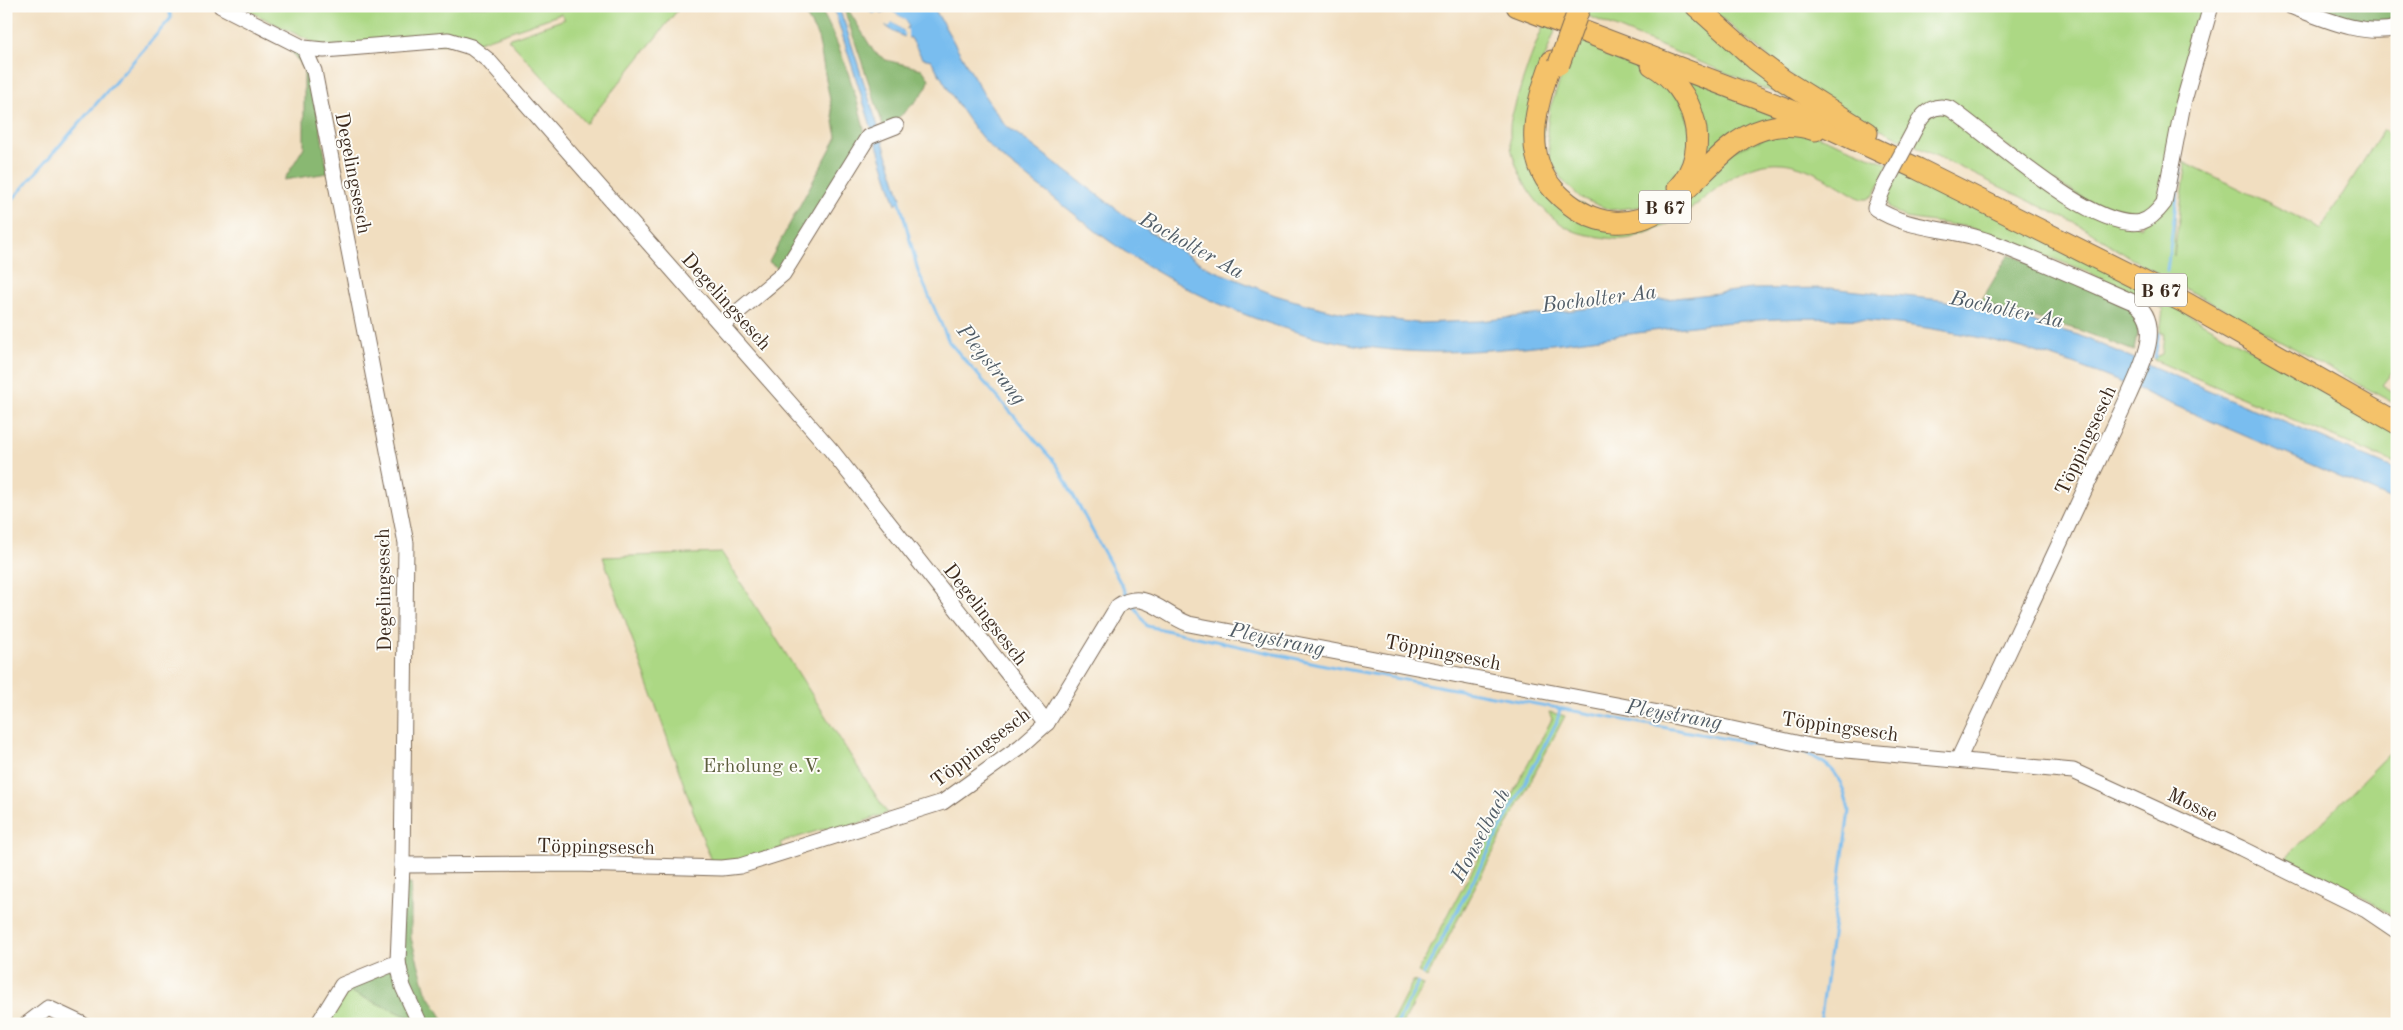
<svg xmlns="http://www.w3.org/2000/svg" width="2403" height="1030" viewBox="0 0 2403 1030" font-family="'Old Standard TT',serif">
<style>
.green{fill:#acd884;stroke:#748151}
.forest{fill:#89b872;stroke:#627148}
.water{fill:#79bdef;stroke:#5a7486;fill-rule:evenodd}
.pier{fill:#f1dec0}
.lines{fill:none;stroke-linecap:round;stroke-linejoin:round}
.stream{stroke:#79bdef;stroke-width:3}
.minor-casing{stroke:#7b6957;stroke-width:17}
.highway-casing{stroke:#7b6957;stroke-width:23}
.minor{stroke:#fff;stroke-width:15}
.highway{stroke:#f4c26a;stroke-width:21}
.minor-bridge-casing{stroke:#7b6957;stroke-width:17;stroke-linecap:butt}
.highway-bridge-casing{stroke:#7b6957;stroke-width:23;stroke-linecap:butt}
.minor-bridge{stroke:#fff;stroke-width:15}
.highway-bridge{stroke:#f4c26a;stroke-width:21}
.labels{text-anchor:middle;stroke-width:4;stroke-linejoin:round;paint-order:stroke}
.shield{fill:#fdfcf7;stroke:#75695f;stroke-width:1}
.shield-label{font-size:19px;font-weight:bold;fill:#3b2a1e}
.street-label{font-size:20px;fill:#3b2a1e;stroke:#fdfcf7}
.park-label{font-size:20px;fill:#5d5e3d;stroke:#fdfcf7}
.water-label{font-size:21px;font-style:italic;fill:#515d67;stroke:#fdfcf7}
</style>
<rect width="100%" height="100%" fill="#fdfcf7"/>
<filter id="ink" filterUnits="userSpaceOnUse"><feTurbulence type="fractalNoise" baseFrequency=".02" numOctaves="2"/><feDisplacementMap in="SourceGraphic" scale="10" xChannelSelector="R" yChannelSelector="G"/><feConvolveMatrix kernelMatrix="1 2 1 2 8 2 1 2 1" color-interpolation-filters="sRGB"/></filter>
<filter id="wash" filterUnits="userSpaceOnUse"><feTurbulence type="fractalNoise" baseFrequency=".0096" numOctaves="4" result="noise"/><feDisplacementMap in="SourceGraphic" scale="20" xChannelSelector="R" yChannelSelector="G"/><feGaussianBlur stdDeviation="1.12" result="paint"/><feColorMatrix in="noise" values="0 0 0 0 0 0 0 0 0 0 0 0 0 0 0 0 0 1.4 0 .05"/><feComposite in="paint" operator="in"/></filter>
<g filter="url(#wash)">
<rect width="100%" height="100%" fill="#f1dec0"/>
<g class="green">
<polygon points="239,6 681,6 586,124 508,39 565,19 561,14 473,44 320,46"/>
<polygon points="1589,6 1689,6 1811,108 1586,15"/>
<polygon points="1707,6 2206,6 2157,202 2137,216 2123,217 2107,211 2047,177 1948,102 1902,139 1860,119 1797,81"/>
<path d="M1544,24L1556,28L1544,60L1543,186L1628,226L1745,141L1806,131L1889,164L1874,195L1868,199H1861C1834,184 1803,160 1771,163C1734,167 1711,195 1682,216C1669,225 1652,231 1637,236C1625,241 1613,239 1600,237C1589,235 1578,234 1568,228C1534,209 1508,166 1510,128C1510,119 1514,110 1516,102C1524,75 1533,50 1544,24Z"/>
<polygon points="1577,37 1635,61 1662,77 1680,95 1693,138 1677,185 1662,198 1638,207 1610,210 1581,198 1562,180 1550,159 1547,129 1550,107"/>
<polygon points="1663,64 1806,122 1708,161"/>
<polygon points="1938,111 1951,113 2009,161 2141,227 2177,167 2174,256 2186,167 2183,161 2310,223 2320,230 2383,130 2397,141 2397,366 2382,385 2397,394 2397,405 2130,258 2087,229 1914,145 1927,118"/>
<polygon points="1901,171 2089,260 2397,430 2397,464 2154,360 2155,357 2162,354 2164,333 2160,333 2163,309 2083,270 1969,227 1905,218 1889,207 1887,196"/>
<polygon points="722,553 887,813 829,834 826,828 780,843 782,848 737,861 712,864 603,557"/>
<polygon points="1549,712 1565,716 1427,978 1418,972 1552,719"/>
<polygon points="2397,746 2397,919 2360,894 2285,859"/>
<polygon points="1413,981 1424,985 1403,1024 1391,1024"/>
<polygon points="344,989 411,1018 414,1024 323,1024"/>
</g>
<g class="forest">
<path d="M797,6H818C835,28 862,109 865,136L781,270L769,262L837,137L818,37L806,16Z"/>
<path d="M843,6H846L874,52L886,60L922,69L929,79C929,93 897,120 884,128Z"/>
<polygon points="2303,6 2397,6 2397,21 2367,26"/>
<polygon points="288,47 295,50 310,70 328,173 284,180 304,147 304,69"/>
<polygon points="2009,254 2135,309 2140,317 2134,351 2079,330 1980,303"/>
<polygon points="411,883 411,938 426,991 446,1024 425,1024 344,989 396,965 404,884"/>
</g>
<g class="water">
<polygon points="833,6 838,6 845,24 901,198 896,205"/>
<path d="M866,6L934,8L986,98L1004,124L1127,217L1208,268L1275,295L1309,305L1343,313L1417,323L1481,321L1752,289L1830,288L1941,300L1996,311L2078,335L2376,461L2397,470V502C2330,473 2264,444 2197,415C2150,395 2104,374 2055,358C1998,339 1941,329 1882,322C1733,305 1589,350 1441,352C1316,353 1195,305 1097,232C1075,215 1055,198 1033,182C1017,169 998,156 984,140C963,116 947,87 931,60L922,58L911,38C894,37 877,18 866,6ZM884,7L906,20L908,27L904,31L881,13L886,11Z"/>
</g>
<polygon class="pier" points="889,6 896,6 893,12 906,20 908,27 905,28 908,30 908,38 905,38 904,31 892,22 889,27 886,25 884,27 874,19 873,14 878,11 883,14 886,11 883,8 887,9"/>
<g class="lines">
<g class="stream">
<polyline points="899,198 918,271 949,342 1057,465 1128,597"/>
<polyline points="6,207 171,18 168,6"/>
<polyline points="2167,270 2181,167"/>
<polyline points="2155,357 2159,334"/>
<path d="M1133,604L1147,626L1334,667L1804,753C1836,765 1842,779 1849,811L1820,1024"/>
<polyline points="1423,975 1557,722 1560,709"/>
<polyline points="1397,1024 1418,983"/>
</g>
</g>
</g>
<g filter="url(#ink)">
<g class="lines">
<defs>
<g id="minor">
<polyline points="221,6 304,48 324,50 448,40 471,47 488,60 831,450 1047,723"/>
<path d="M2290,6C2323,18 2361,37 2397,28"/>
<polyline points="304,48 314,71 406,543 402,865 398,962 403,987 420,1024"/>
<path d="M1918,123C1925,111 1936,103 1951,109C1990,136 2093,232 2141,222C2151,219 2158,211 2164,203L2183,104L2211,6"/>
<path d="M1884,187L1875,208C1909,231 1950,227 1988,241C2037,259 2085,281 2133,302C2166,323 2141,367 2129,395L1958,760"/>
<polyline points="722,325 783,274 868,137 896,126"/>
<path d="M402,865L574,864L722,868L740,866L943,802L1020,747L1047,723L1118,606C1145,588 1162,614 1189,624L1659,713L1814,747L2073,771L2241,848L2366,910L2397,931"/>
<polyline points="27,1024 48,1008 82,1024"/>
<polyline points="318,1024 342,985 398,962"/>
</g>
<g id="highway">
<polyline points="1517,6 1795,112 1918,169 2184,302 2397,423"/>
<polyline points="1696,6 1755,59 1783,80 1867,133"/>
<path d="M1552,61C1537,101 1521,154 1554,190C1570,207 1589,220 1613,222C1669,226 1696,171 1736,143C1759,126 1788,121 1815,130"/>
<path d="M1652,65C1694,88 1714,150 1678,188"/>
</g>
</defs>
<use href="#minor" class="minor-casing"/>
<use href="#highway" class="highway-casing"/>
<use href="#minor" class="minor"/>
<use href="#highway" class="highway"/>
<defs>
<polyline id="minor-bridge" points="1884,187 1918,123"/>
<polyline id="highway-bridge" points="1559,64 1580,6"/>
</defs>
<use href="#minor-bridge" class="minor-bridge-casing"/>
<use href="#highway-bridge" class="highway-bridge-casing"/>
<use href="#minor-bridge" class="minor-bridge"/>
<use href="#highway-bridge" class="highway-bridge"/>
</g>
</g>
<g class="labels">
<g class="shield">
<rect x="1639" y="190.5" width="52" height="33" rx="4"/>
<rect x="2135" y="273.5" width="52" height="33" rx="4"/>
</g>
<g class="shield-label">
<text x="1665" y="214">B 67</text>
<text x="2161" y="297">B 67</text>
</g>
<g class="street-label">
<text transform="translate(354 173) rotate(79)" y="7">Degelingsesch</text>
<text transform="translate(727 301) rotate(48)" y="7">Degelingsesch</text>
<text transform="translate(2085 440) rotate(-65)" y="7">Töppingsesch</text>
<text transform="translate(383 590) rotate(-91)" y="7">Degelingsesch</text>
<text transform="translate(986 614) rotate(52)" y="7">Degelingsesch</text>
<text transform="translate(1443 652) rotate(11)" y="7">Töppingsesch</text>
<text transform="translate(1840 726) rotate(8)" y="7">Töppingsesch</text>
<text transform="translate(980 747) rotate(-37)" y="7">Töppingsesch</text>
<text transform="translate(2193 804) rotate(25)" y="7">Mosse</text>
<text transform="translate(596 846) rotate(1)" y="7">Töppingsesch</text>
</g>
<g class="park-label">
<text x="762" y="772">Erholung e.V.</text>
</g>
<g class="water-label">
<text transform="translate(1192 245) rotate(29)" y="7">Bocholter Aa</text>
<text transform="translate(1599 298) rotate(-7)" y="7">Bocholter Aa</text>
<text transform="translate(2007 309) rotate(12)" y="7">Bocholter Aa</text>
<text transform="translate(992 364) rotate(51)" y="7">Pleystrang</text>
<text transform="translate(1277 639) rotate(12)" y="7">Pleystrang</text>
<text transform="translate(1674 714) rotate(10)" y="7">Pleystrang</text>
<text transform="translate(1480 835) rotate(-62)" y="7">Honselbach</text>
</g>
</g>
<rect width="2403" height="1030" fill="none" stroke="#fdfcf7" stroke-width="25"/>
</svg>
